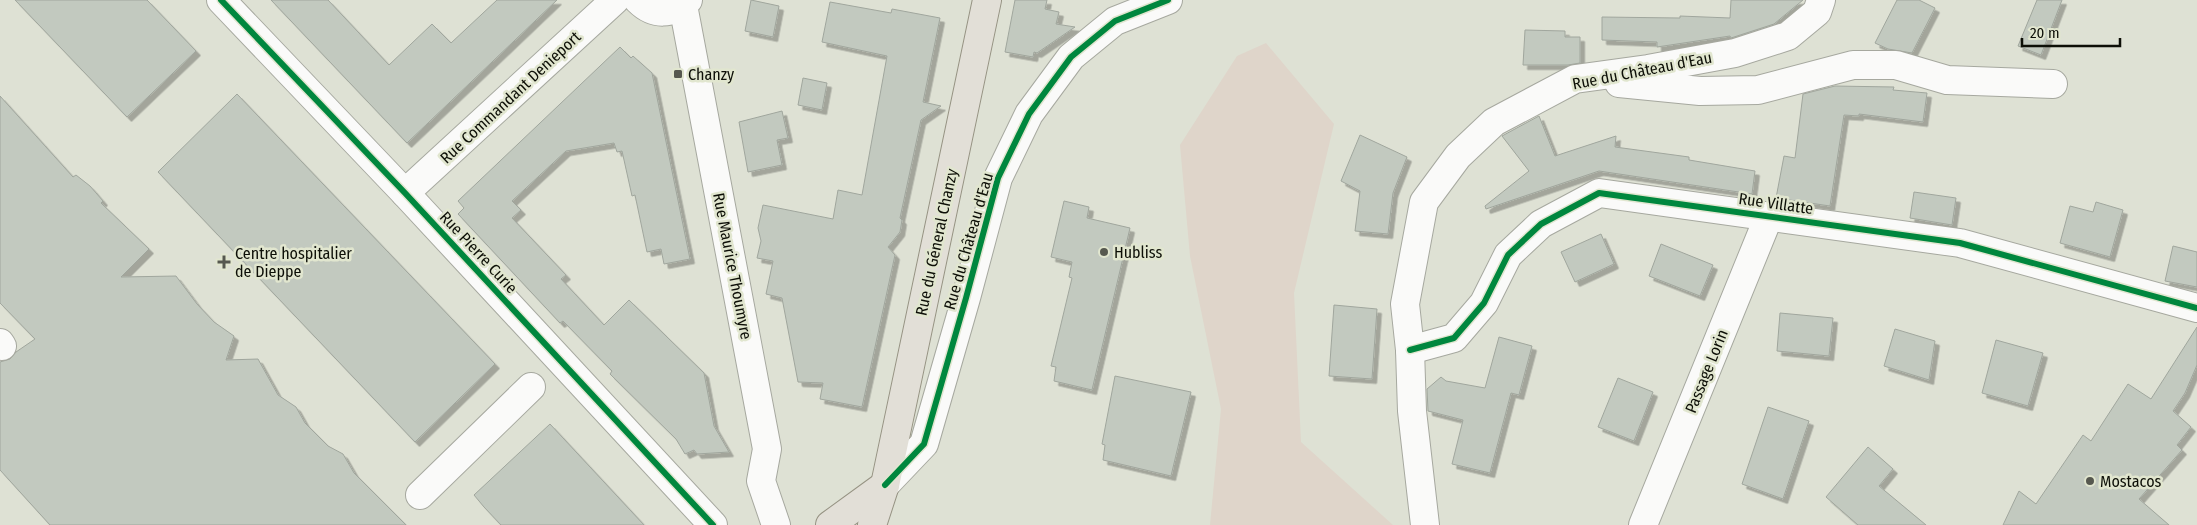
<svg xmlns="http://www.w3.org/2000/svg" width="2197" height="525" viewBox="0 0 2197 525" font-family="'Fira Sans Condensed',sans-serif">
<style>
.green{fill:#dfd5ca}
.building{fill:#c2c9bf;stroke:#a0a69d;filter:url(#shadow)}
.lines{fill:none;stroke-linecap:round;stroke-linejoin:round}
.minor-casing{stroke:#a6a89f;stroke-width:30}
.major-casing{stroke:#969383;stroke-width:30}
.minor{stroke:#fafaf9;stroke-width:28}
.major{stroke:#e2dfd7;stroke-width:28}
.cycleway-casing{stroke:#e1e6cf;stroke-width:9}
.cycleway{stroke:#00873e;stroke-width:6}
.poi-dot{fill:#56584f;stroke:#e1e6cf;stroke-width:2}
.labels{text-anchor:middle;stroke-width:5;stroke-linejoin:round;paint-order:stroke}
.street-label{font-size:16px;fill:#0d0f07;stroke:#e1e6cf}
.poi-label{font-size:16px;fill:#0d0f07;stroke:#e1e6cf;text-anchor:start}
</style>
<defs>
<filter id="shadow"><feDropShadow dx="4.5" dy="4.5" stdDeviation="0" flood-color="#0004"/></filter>
</defs>
<rect width="100%" height="100%" fill="#dee1d4"/>
<polygon class="green" points="1266,43 1334,124 1294,293 1301,442 1393,525 1210,525 1221,409 1190,256 1180,145 1237,56"/>
<g class="building">
<polygon points="15,0 147,0 196,51 127,117"/>
<polygon points="271,0 328,0 389,65 432,24 451,43 497,0 557,0 407,143"/>
<polygon points="751,0 779,6 773,37 745,31"/>
<polygon points="1015,0 1047,0 1045,9 1059,12 1056,24 1075,27 1037,53 1034,52 1033,57 1005,52"/>
<polygon points="1731,0 1803,0 1774,24 1731,38 1730,36 1657,47 1657,42 1602,40 1602,17 1680,18 1680,16 1730,18"/>
<polygon points="1897,0 1919,0 1935,8 1912,53 1888,49 1875,43"/>
<polygon points="2037,0 2062,0 2041,55 2018,46"/>
<polygon points="830,2 891,13 892,9 940,18 923,102 941,106 921,120 900,218 902,220 900,232 888,247 895,255 862,407 820,399 823,383 798,382 782,298 766,294 773,261 757,258 761,241 758,228 763,205 833,219 838,190 862,195 887,56 822,42"/>
<polygon points="1525,30 1565,31 1565,37 1580,37 1580,63 1568,65 1523,65"/>
<polygon points="620,47 631,58 633,56 652,73 690,259 664,264 661,249 647,252 635,195 632,196 622,151 617,152 614,143 566,151 512,201 521,210 512,218 566,275 561,279 604,325 629,300 704,373 714,426 729,452 697,454 694,450 685,454 676,439 610,374 612,371 563,321 560,323 458,214 464,208 458,201"/>
<polygon points="803,78 827,83 822,110 798,105"/>
<polygon points="1835,86 1894,87 1893,90 1927,93 1923,122 1859,114 1859,116 1844,115 1830,206 1776,198 1784,156 1795,158 1803,94"/>
<polygon points="237,94 495,364 415,442 158,172"/>
<polygon points="0,96 73,177 76,175 90,186 103,201 101,203 149,249 121,277 176,276 197,304 214,322 234,336 226,360 258,359 278,395 296,407 305,423 328,446 343,454 354,473 406,525 50,525 0,470 0,362 10,359 16,352 35,339 0,303"/>
<polygon points="782,111 788,138 777,140 782,165 748,172 739,122"/>
<polygon points="1539,116 1555,156 1616,136 1615,147 1689,157 1689,160 1755,171 1752,194 1599,171 1486,209 1485,206 1529,171 1502,136"/>
<polygon points="1360,135 1407,157 1393,193 1388,234 1355,231 1360,191 1341,181"/>
<polygon points="1914,192 1956,198 1952,225 1910,218"/>
<polygon points="1064,201 1089,207 1087,218 1130,228 1092,390 1054,381 1056,367 1051,366 1072,278 1069,277 1072,262 1051,257"/>
<polygon points="2096,202 2123,210 2110,257 2060,243 2070,206 2093,212"/>
<polygon points="1601,234 1614,264 1575,282 1561,252"/>
<polygon points="1661,244 1713,265 1700,296 1649,276"/>
<polygon points="2173,246 2197,252 2197,287 2165,281"/>
<polygon points="1334,305 1377,309 1372,379 1329,376"/>
<polygon points="1780,313 1833,318 1829,356 1777,351"/>
<polygon points="2197,327 2197,365 2185,393 2173,411 2191,427 2177,445 2182,450 2139,499 2169,525 2003,525 2019,491 2036,504 2083,435 2091,441 2128,384 2151,399"/>
<polygon points="1895,329 1935,341 1929,380 1884,366"/>
<polygon points="1499,337 1532,346 1519,395 1511,393 1490,473 1452,464 1463,420 1428,411 1427,389 1441,377 1446,381 1485,388"/>
<polygon points="1996,340 2043,353 2028,406 1982,393"/>
<polygon points="1115,376 1191,392 1171,476 1103,460 1105,445 1102,444"/>
<polygon points="1618,378 1653,392 1634,441 1598,427"/>
<polygon points="1768,407 1809,421 1783,499 1742,484"/>
<polygon points="550,424 644,525 501,525 484,507 474,495"/>
<polygon points="1868,447 1893,469 1879,486 1926,525 1858,525 1826,497"/>
</g>
<g class="lines">
<defs>
<g id="minor">
<polyline points="221,0 405,193 713,525"/>
<path d="M638,0C654,16 672,15 688,0"/>
<polyline points="683,5 767,449 761,481 776,525"/>
<polyline points="1619,83 1700,91 1758,90 1853,65 1896,65 1947,80 2053,84"/>
<polyline points="405,193 615,0"/>
<polyline points="0,343 2,346"/>
<polyline points="1410,350 1454,338 1484,303 1508,255 1541,224 1599,193 1960,243 2197,308"/>
<polyline points="885,485 924,444 966,298 998,178 1029,114 1071,57 1115,21 1168,0"/>
<polyline points="420,495 531,387"/>
<polyline points="1425,525 1412,411 1410,350 1405,304 1424,202 1458,156 1494,122 1575,79 1648,69 1735,53 1788,36 1817,12 1821,0"/>
<polyline points="1643,525 1769,216"/>
</g>
<g id="major">
<polyline points="830,525 885,485"/>
<polyline points="872,525 885,485 987,0"/>
</g>
</defs>
<use href="#minor" class="minor-casing"/>
<use href="#major" class="major-casing"/>
<use href="#minor" class="minor"/>
<use href="#major" class="major"/>
<defs>
<g id="cycleway">
<polyline points="221,0 405,193 713,525"/>
<polyline points="1410,350 1454,338 1484,303 1508,255 1541,224 1599,193 1960,243 2197,308"/>
<polyline points="885,485 924,444 966,298 998,178 1029,114 1071,57 1115,21 1168,0"/>
</g>
</defs>
<use href="#cycleway" class="cycleway-casing"/>
<use href="#cycleway" class="cycleway"/>
</g>
<g class="poi-dot">
<rect x="673" y="69" width="10" height="10" rx="2.5"/>
<circle cx="1104" cy="252" r="5"/>
<path d="M221.5 254.5h5v5h5v5h-5v5h-5v-5h-5v-5h5z"/>
<circle cx="2090" cy="481" r="5"/>
</g>
<g class="labels">
<g class="street-label">
<text transform="translate(1642 70) rotate(-11)" y="6">Rue du Château d'Eau</text>
<text transform="translate(510 97) rotate(-43)" y="6">Rue Commandant Denieport</text>
<text transform="translate(1776 203) rotate(8)" y="6">Rue Villatte</text>
<text transform="translate(968 241) rotate(-74)" y="6">Rue du Château d'Eau</text>
<text transform="translate(936 242) rotate(-78)" y="6">Rue du Géneral Chanzy</text>
<text transform="translate(479 252) rotate(47)" y="6">Rue Pierre Curie</text>
<text transform="translate(733 266) rotate(79)" y="6">Rue Maurice Thoumyre</text>
<text transform="translate(1706 371) rotate(-68)" y="6">Passage Lorin</text>
</g>
<g class="poi-label">
<text x="688" y="80">Chanzy</text>
<text x="1114" y="258">Hubliss</text>
<text x="235" y="259">Centre hospitalier<tspan x="235" dy="18">de Dieppe</tspan></text>
<text x="2100" y="487">Mostacos</text>
</g>
</g>
<path d="M2022 38v8h98v-8" fill="none" stroke="#0d0f07" stroke-width="2.5"/>
<text x="2030" y="38" font-size="15" fill="#0d0f07" stroke="#e1e6cf" stroke-width="4" paint-order="stroke">20 m</text>
</svg>
